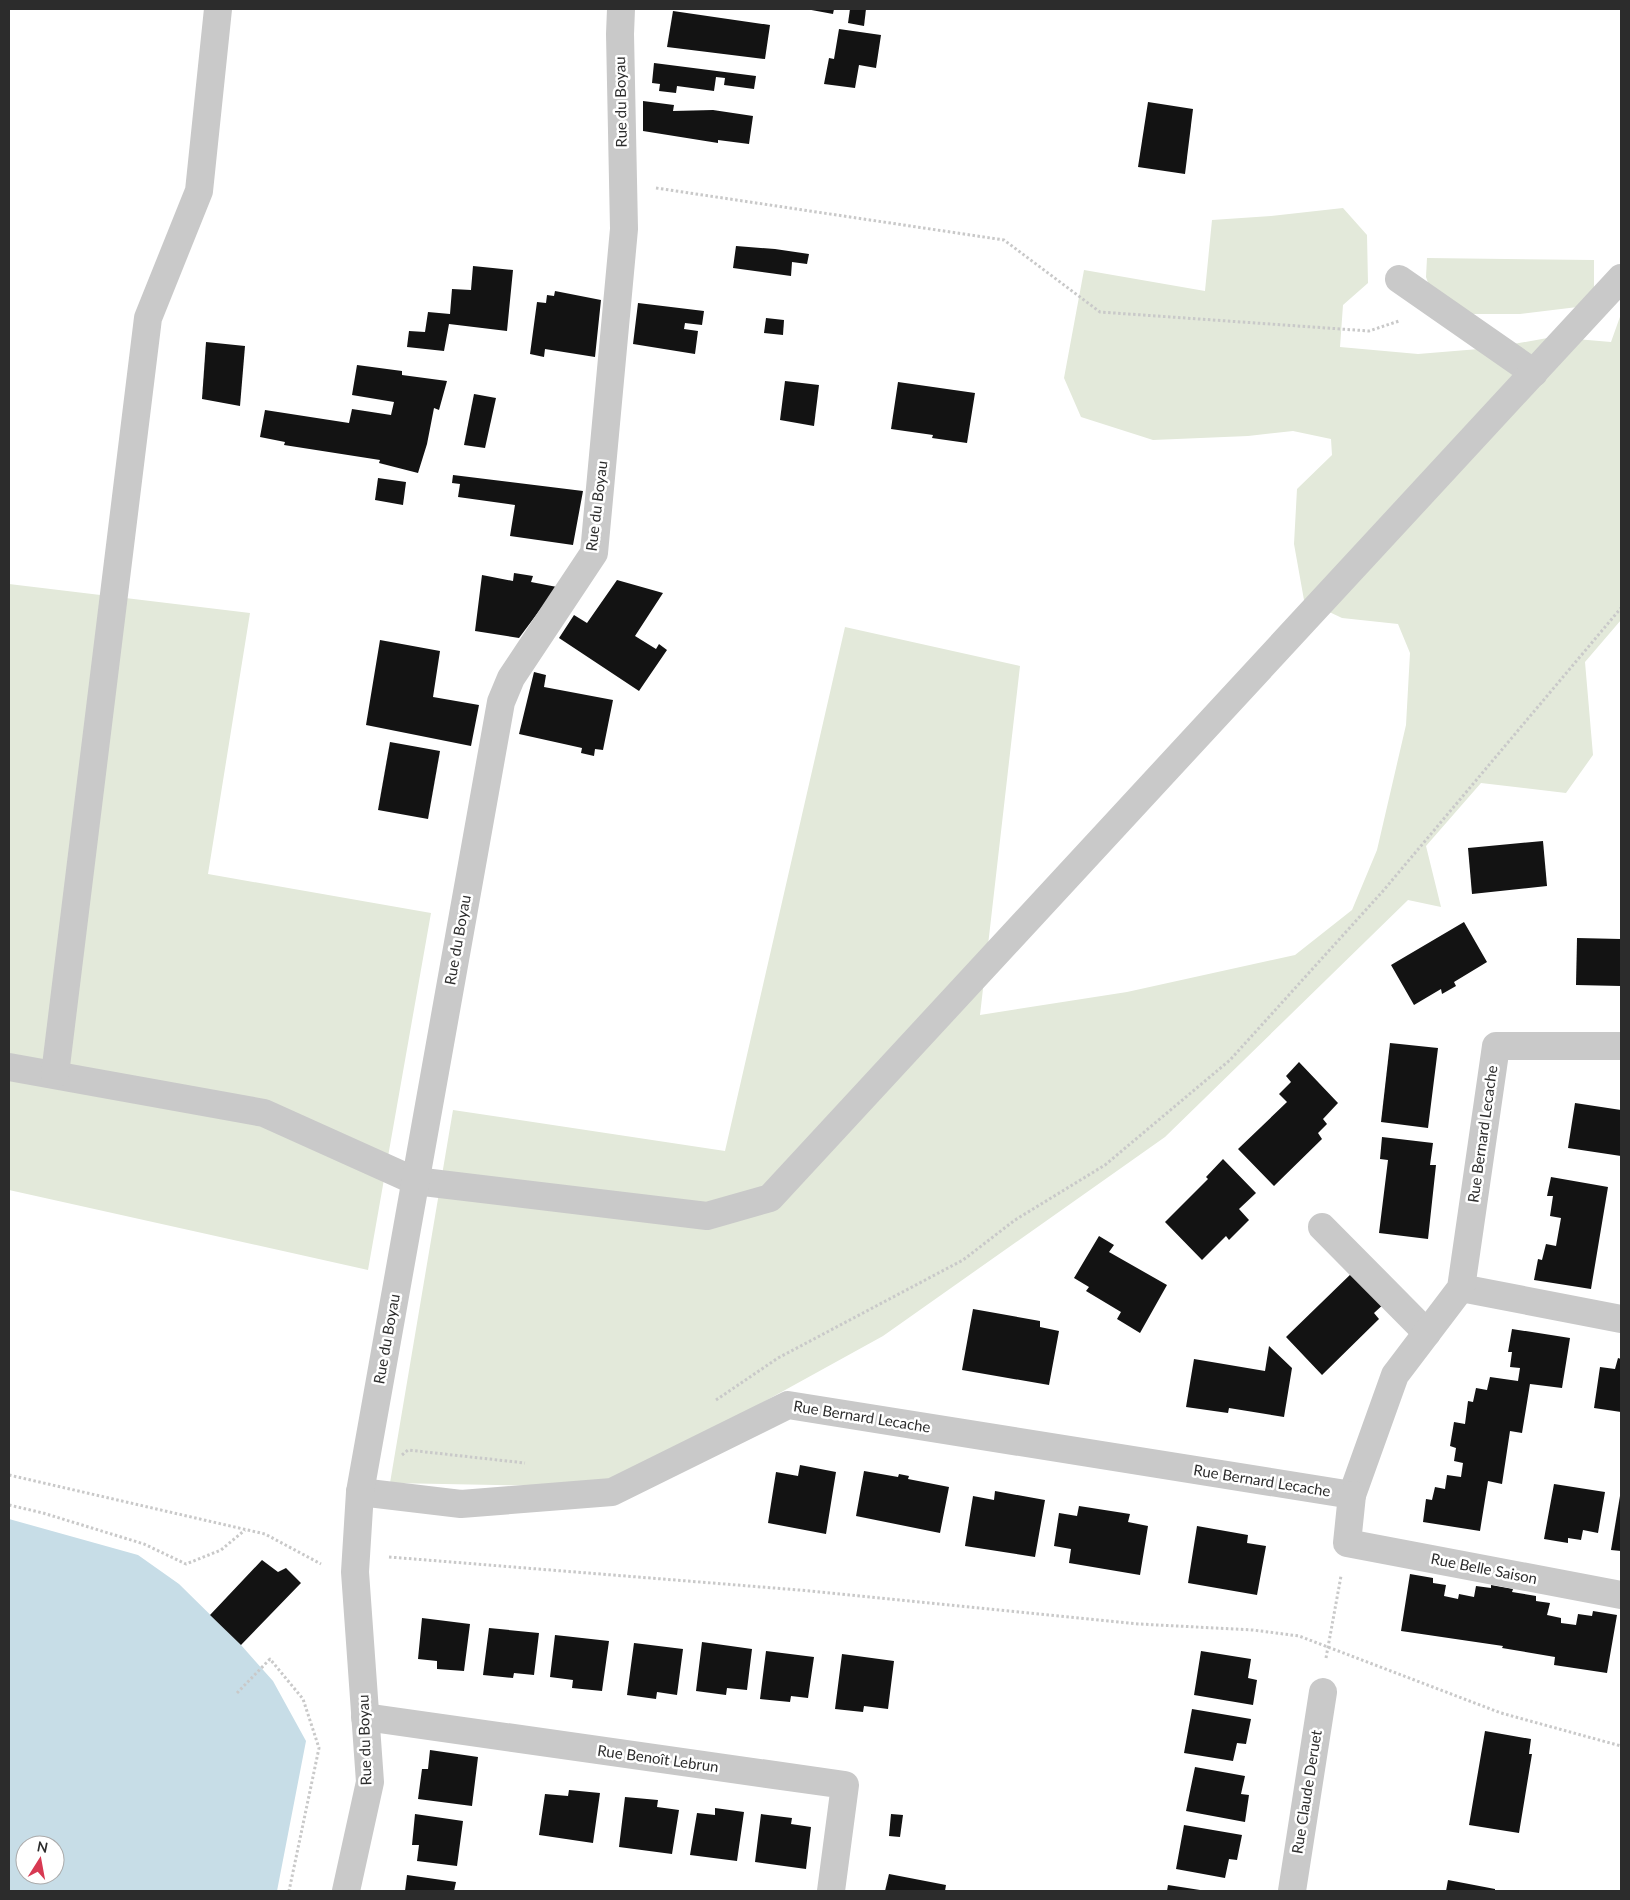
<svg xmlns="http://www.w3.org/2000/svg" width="1630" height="1900" viewBox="0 0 1630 1900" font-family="Lato,sans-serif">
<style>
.green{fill:#e3e9da}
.water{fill:#c7dde7;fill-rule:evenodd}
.building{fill:#131313}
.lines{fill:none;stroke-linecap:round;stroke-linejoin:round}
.path{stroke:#c9c9c9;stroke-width:3;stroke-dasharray:2.5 2.5;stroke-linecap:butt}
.minor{stroke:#c9c9c9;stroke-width:28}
.labels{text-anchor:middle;stroke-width:5;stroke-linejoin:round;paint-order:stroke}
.street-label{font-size:15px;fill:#2c2c2c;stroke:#fff}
</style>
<rect width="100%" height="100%" fill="#fff"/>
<g class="green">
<polygon points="1343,208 1367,235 1368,283 1343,305 1340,347 1418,354 1491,348 1553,337 1611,342 1621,314 1621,620 1585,662 1593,755 1566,793 1481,783 1426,846 1441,907 1408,900 1165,1137 883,1336 609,1487 390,1483 453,1110 725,1151 845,627 1020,666 980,1015 1127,992 1295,955 1352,910 1377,850 1406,725 1410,653 1398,624 1342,618 1304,600 1294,544 1297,489 1332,455 1331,439 1293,431 1248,436 1153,440 1081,417 1064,378 1084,270 1205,291 1212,220 1271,216"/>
<polygon points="1427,258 1594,260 1594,305 1520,314 1439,314 1426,277"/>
<polygon points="9,584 250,613 208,874 431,913 368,1270 9,1190"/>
</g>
<path class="water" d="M9,1519L138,1555L179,1584L241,1645L273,1681L306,1741L277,1891H9ZM25,1845H55V1875H25Z"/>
<g class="building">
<polygon points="806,9 834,9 833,14"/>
<polygon points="850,9 866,9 864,26 848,23"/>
<polygon points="673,11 770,25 765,59 667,47"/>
<polygon points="839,29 881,35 876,68 859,65 855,88 824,84 829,58 834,59"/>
<polygon points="654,63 756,76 754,89 724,85 725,78 716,77 714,91 677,86 676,93 659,91 660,84 652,83"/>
<polygon points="643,101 674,105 673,111 713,110 753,116 749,144 718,140 718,143 643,131"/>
<polygon points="1148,102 1193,109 1185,174 1138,167"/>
<polygon points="736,246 775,249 809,254 807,264 792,262 791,276 733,268"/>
<polygon points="473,266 513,270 507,331 449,324 444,351 407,347 409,331 425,332 428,312 450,314 452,289 471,290"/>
<polygon points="555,291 601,300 595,357 545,349 544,357 530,354 537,302 546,303 547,295 554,296"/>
<polygon points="638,303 704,311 702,325 685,323 684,329 698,331 695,354 633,344"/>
<polygon points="766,318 784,320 783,335 764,333"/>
<polygon points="206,342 245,346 240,406 202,399"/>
<polygon points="357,365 402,371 402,375 447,381 439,410 434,408 427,444 418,473 379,463 380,460 284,445 285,442 260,437 265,410 349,423 352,409 391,415 394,402 352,395"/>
<polygon points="785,381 819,385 814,426 780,420"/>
<polygon points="898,382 975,393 967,443 932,438 933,435 891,429"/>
<polygon points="474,394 496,398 485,448 464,445"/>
<polygon points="453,475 583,491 573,545 510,536 515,505 458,497 460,484 452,483"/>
<polygon points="378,478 406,482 403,505 375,500"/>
<polygon points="514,573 533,576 531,582 557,587 519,638 475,631 482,575 513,581"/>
<polygon points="617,580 663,593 635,636 656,649 659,644 667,650 639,691 559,638 574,615 587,623"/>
<polygon points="380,640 440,651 433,697 479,705 471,746 366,725"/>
<polygon points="534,672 546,675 544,687 613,700 603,750 595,749 594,756 581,753 582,748 519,734"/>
<polygon points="390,742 440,751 428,819 378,810"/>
<polygon points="1543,841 1547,886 1472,894 1468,848"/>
<polygon points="1464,922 1487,962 1454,982 1456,986 1442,994 1441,989 1414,1005 1391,965"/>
<polygon points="1577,938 1621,939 1621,986 1576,985"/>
<polygon points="1390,1043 1438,1048 1428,1128 1381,1122"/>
<polygon points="1299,1062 1338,1103 1323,1119 1327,1124 1318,1133 1322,1139 1274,1186 1238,1149 1287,1102 1279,1094 1291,1082 1286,1076"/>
<polygon points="1575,1103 1621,1110 1621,1156 1568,1148"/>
<polygon points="1382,1137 1433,1143 1430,1165 1436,1165 1428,1239 1379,1233 1388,1160 1380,1159"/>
<polygon points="1223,1159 1256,1193 1239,1209 1249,1220 1229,1240 1226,1236 1202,1260 1165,1222 1208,1179 1206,1177"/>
<polygon points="1551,1177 1608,1187 1591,1289 1534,1280 1538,1259 1542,1260 1546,1244 1556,1246 1561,1218 1550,1216 1553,1196 1547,1196"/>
<polygon points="1099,1236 1114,1245 1109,1252 1167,1285 1140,1333 1117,1319 1121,1312 1086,1291 1089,1287 1074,1278"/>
<polygon points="1355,1270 1386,1302 1374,1313 1379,1319 1322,1375 1286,1337"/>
<polygon points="973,1309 1040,1321 1040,1327 1059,1331 1049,1385 962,1370"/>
<polygon points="1512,1329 1570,1338 1562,1388 1530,1384 1522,1433 1510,1431 1502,1484 1488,1481 1480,1531 1423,1522 1426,1499 1432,1500 1435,1487 1445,1489 1447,1475 1461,1477 1463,1463 1454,1461 1456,1448 1450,1446 1454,1422 1465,1424 1468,1401 1473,1402 1476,1388 1487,1390 1490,1377 1518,1381 1520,1368 1510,1367 1512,1352 1508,1352"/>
<polygon points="1269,1346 1292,1368 1284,1417 1229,1408 1228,1413 1186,1407 1194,1359 1265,1371"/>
<polygon points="1618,1358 1621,1359 1621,1412 1594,1408 1600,1367 1615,1369"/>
<polygon points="800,1465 836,1472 826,1534 768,1523 776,1472 798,1476"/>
<polygon points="864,1471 898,1477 899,1474 909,1476 908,1479 949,1487 940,1533 856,1516"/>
<polygon points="1554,1484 1605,1492 1598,1533 1583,1530 1581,1540 1568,1538 1568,1543 1544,1539"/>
<polygon points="995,1491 1045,1500 1035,1557 965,1546 973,1496 994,1500"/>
<polygon points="1620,1496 1621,1496 1621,1551 1611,1550"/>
<polygon points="1079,1506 1130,1514 1128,1522 1148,1526 1140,1575 1069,1563 1071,1549 1054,1546 1059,1513 1077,1516"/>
<polygon points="1197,1526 1248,1535 1247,1543 1266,1546 1257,1595 1188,1583"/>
<polygon points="262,1560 278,1572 286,1568 301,1583 241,1645 210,1615"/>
<polygon points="1410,1574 1433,1578 1433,1583 1446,1585 1444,1596 1458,1599 1459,1594 1474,1597 1476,1586 1491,1588 1491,1585 1513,1589 1512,1592 1536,1596 1536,1601 1550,1603 1547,1615 1561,1618 1561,1623 1576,1625 1578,1614 1592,1616 1593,1611 1617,1615 1607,1673 1554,1665 1555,1657 1502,1648 1503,1646 1401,1631"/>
<polygon points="422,1618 470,1624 464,1671 437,1669 437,1661 418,1659"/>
<polygon points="489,1628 539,1633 534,1675 514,1673 513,1678 483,1675"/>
<polygon points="555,1635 609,1641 602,1691 572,1688 573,1680 550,1677"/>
<polygon points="702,1642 752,1649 747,1690 727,1688 726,1695 696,1691"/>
<polygon points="634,1643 683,1649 677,1695 657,1692 656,1699 627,1695"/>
<polygon points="766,1651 814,1657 808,1698 791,1696 790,1702 760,1699"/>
<polygon points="1201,1651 1251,1659 1248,1678 1257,1680 1253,1705 1194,1695"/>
<polygon points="842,1654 894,1661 888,1709 864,1706 863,1712 835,1709"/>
<polygon points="1192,1709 1251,1719 1246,1744 1237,1743 1233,1761 1184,1753"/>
<polygon points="1485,1731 1531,1739 1529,1754 1532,1754 1519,1833 1469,1825"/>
<polygon points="430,1750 478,1757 472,1806 418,1799 422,1769 428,1769"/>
<polygon points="1195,1767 1245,1776 1241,1794 1249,1795 1245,1822 1186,1811"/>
<polygon points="569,1790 600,1793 593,1843 539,1835 545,1794 568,1796"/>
<polygon points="625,1797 658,1800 657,1807 679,1810 672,1854 619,1847"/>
<polygon points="715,1808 744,1812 737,1861 690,1855 697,1813 715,1815"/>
<polygon points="415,1814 463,1821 457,1866 417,1861 419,1845 412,1845"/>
<polygon points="761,1814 792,1818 791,1824 811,1827 806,1869 755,1862"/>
<polygon points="891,1814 903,1815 900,1837 889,1836"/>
<polygon points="1184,1825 1242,1835 1237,1860 1229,1859 1225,1878 1176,1869"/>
<polygon points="889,1874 946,1885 945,1891 885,1891"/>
<polygon points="407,1875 456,1882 454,1891 405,1891"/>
<polygon points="1448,1880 1495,1889 1495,1891 1446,1891"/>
<polygon points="1168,1885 1200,1890 1200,1891 1167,1891"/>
</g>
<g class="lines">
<g class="path">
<polyline points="656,188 1004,240 1100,312 1369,331 1399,321"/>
<polyline points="716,1400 778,1358 963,1260 1015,1220 1105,1165 1230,1060 1383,891 1621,608"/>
<polyline points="402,1455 408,1450 525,1463"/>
<polyline points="9,1475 265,1534 321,1564"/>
<polyline points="9,1505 43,1513 144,1544 186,1564 221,1550 245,1530"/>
<polyline points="389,1557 799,1590 1139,1624 1253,1630 1299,1636 1501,1713 1621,1746"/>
<polyline points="1326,1658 1341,1576"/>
<polyline points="237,1693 270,1659 303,1699 319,1748 289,1891"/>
</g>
<g class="minor">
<polyline points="1399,279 1534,373"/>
<polyline points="9,1067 264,1113 415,1181 707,1216 770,1198 1621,278"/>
<polyline points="55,1074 148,318 199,191 218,9"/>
<polyline points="1322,1227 1427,1333"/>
<polyline points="1461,1288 1621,1319"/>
<polyline points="360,1492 461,1504 612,1492 788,1405 1352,1495 1395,1375 1461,1288 1496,1046 1621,1046"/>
<polyline points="1352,1495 1347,1543 1621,1595"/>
<polyline points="365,1717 845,1785 831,1891"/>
<polyline points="346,1891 370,1782 355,1572 360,1492 501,702 511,678 594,553 624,229 620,34 621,9"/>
<polyline points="1292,1891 1323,1692"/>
</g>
</g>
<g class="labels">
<g class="street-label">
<text transform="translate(621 102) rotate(-91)" y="5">Rue du Boyau</text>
<text transform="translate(597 506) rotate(-83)" y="5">Rue du Boyau</text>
<text transform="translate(458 940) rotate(-80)" y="5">Rue du Boyau</text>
<text transform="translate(1483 1134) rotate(-82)" y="5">Rue Bernard Lecache</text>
<text transform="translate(387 1339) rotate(-80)" y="5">Rue du Boyau</text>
<text transform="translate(862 1417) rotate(9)" y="5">Rue Bernard Lecache</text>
<text transform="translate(1262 1481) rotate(9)" y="5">Rue Bernard Lecache</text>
<text transform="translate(1484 1569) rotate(11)" y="5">Rue Belle Saison</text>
<text transform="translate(365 1740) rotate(-92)" y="5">Rue du Boyau</text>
<text transform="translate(658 1759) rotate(8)" y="5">Rue Benoît Lebrun</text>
<text transform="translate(1307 1792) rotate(-81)" y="5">Rue Claude Deruet</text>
</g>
</g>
<rect width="1630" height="1900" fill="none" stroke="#2c2c2c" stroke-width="20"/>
<g transform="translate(40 1860) rotate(11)"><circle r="24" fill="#ffffff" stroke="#ababab"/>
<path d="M0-4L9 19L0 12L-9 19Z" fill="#d73952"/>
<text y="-8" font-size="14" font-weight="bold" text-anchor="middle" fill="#2c2c2c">N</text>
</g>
</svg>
